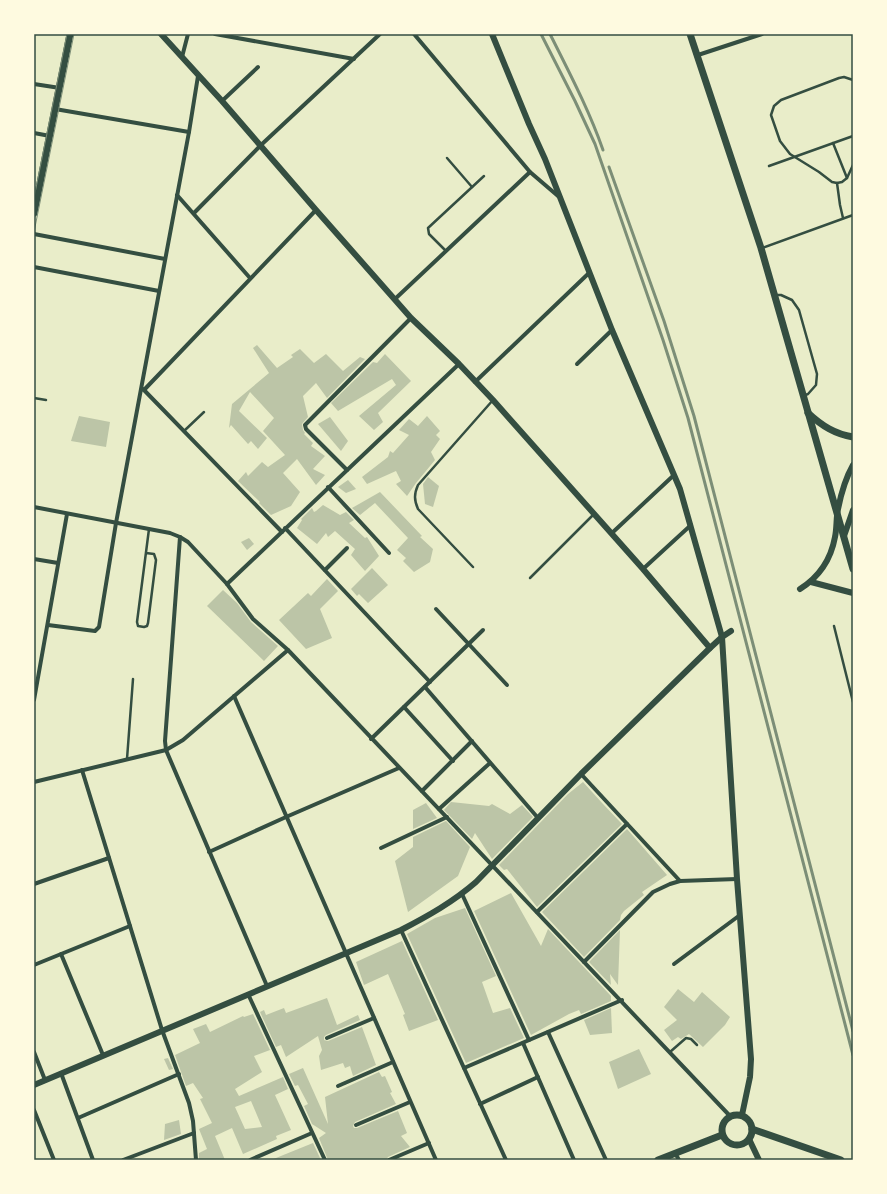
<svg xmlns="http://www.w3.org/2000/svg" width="887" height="1194" viewBox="0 0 887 1194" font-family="'Fira Sans Condensed',sans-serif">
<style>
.building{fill:#bcc5a7;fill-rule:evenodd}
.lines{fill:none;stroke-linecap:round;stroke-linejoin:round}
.service{stroke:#344e41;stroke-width:2.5}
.minor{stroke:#344e41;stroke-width:4}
.tertiary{stroke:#344e41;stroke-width:6}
.secondary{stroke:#344e41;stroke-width:7}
.tram{stroke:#7c8e77;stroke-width:1}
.rail{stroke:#7c8e77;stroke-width:3}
.neatline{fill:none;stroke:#344e41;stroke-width:1.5}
</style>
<rect width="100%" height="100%" fill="#e9edc9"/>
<g class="building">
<polygon points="257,345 277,368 293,357 291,355 300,349 314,363 326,354 343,371 360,357 365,359 327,398 316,383 303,396 308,417 302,424 303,430 305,433 304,434 313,443 311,446 325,456 313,469 325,475 316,485 297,459 283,473 300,492 291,506 271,515 259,503 260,502 238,481 246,472 248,476 262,462 268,467 285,455 263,431 274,418 250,392 239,411 267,438 258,449 251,441 248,444 231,425 229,428 232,404 269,373 253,348"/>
<polygon points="385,354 411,381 378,413 383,422 374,430 359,416 396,385 392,379 338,411 331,403 373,362 377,363"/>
<polygon points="79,416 110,422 106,447 71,441"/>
<polygon points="427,416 440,431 436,435 440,439 431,452 435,460 416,483 407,496 396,484 401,481 396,471 367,484 362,477 388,457 390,451 393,453 409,435 399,430 409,419 418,426"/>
<polygon points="330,417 348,441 341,451 318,424"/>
<polygon points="428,477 439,486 433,507 425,504 423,484"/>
<polygon points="348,480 356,489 346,493 338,487"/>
<polygon points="380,492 422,536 420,537 433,549 430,562 414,572 403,561 406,558 397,550 408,538 375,503 360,515 352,508"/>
<polygon points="323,505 340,515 346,512 354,520 349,523 365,538 367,537 379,556 365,571 351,555 355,549 335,531 328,537 326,533 317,544 297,528 302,520 301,519 312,508 314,512 316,511"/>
<polygon points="249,538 254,544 247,550 241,542"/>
<polygon points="372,568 388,585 368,603 359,594 357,596 351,589"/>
<polygon points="327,579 338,591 320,609 332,638 306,649 279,620 308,593 311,596"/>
<polygon points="223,590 237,603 251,622 278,646 264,661 207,606"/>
<polygon points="583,782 603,804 622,824 537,907 507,869 504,870 499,865 568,794"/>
<polygon points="451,802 489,806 492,804 510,814 522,805 533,817 492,859 475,833 472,839 444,810"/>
<polygon points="426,803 437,818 413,829 413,810"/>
<polygon points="446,821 470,847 458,876 408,912 395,861 413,847 413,837"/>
<polygon points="627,829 667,875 642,892 644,895 624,911 621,915 620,920 584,957 542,912"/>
<polygon points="511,893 541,946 548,929 611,996 611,1001 581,1014 579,1010 569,1014 531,1035 474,911"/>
<polygon points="465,908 496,976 482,982 493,1013 510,1008 524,1038 466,1063 407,934 435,918"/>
<polygon points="620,930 618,985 610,974 611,985 589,962"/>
<polygon points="402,941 438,1020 409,1031 403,1015 405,1014 388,974 364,985 356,962"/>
<polygon points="678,989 694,1002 702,992 730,1017 725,1025 703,1047 689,1034 681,1039 678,1037 672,1041 664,1030 677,1020 664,1007"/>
<polygon points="327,998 337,1025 358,1015 360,1020 326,1035 324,1037 324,1040 328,1041 362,1027 376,1065 353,1076 350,1066 345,1068 343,1063 321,1070 319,1056 322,1050 318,1036 286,1057 281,1045 276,1047 260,1012 264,1010 266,1015 284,1008 286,1013"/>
<polygon points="611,1008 612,1033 590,1035 584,1020"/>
<path d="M253,1014L270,1050L254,1056L262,1072L235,1089L239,1096L283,1077L288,1089L275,1095L291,1130L276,1136L277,1139L243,1154L232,1128L215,1136L225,1160H199V1153L207,1149L199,1129L212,1123L200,1099L203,1098L193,1083L186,1086L175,1055L200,1043L193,1029L206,1024L210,1032L243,1016L244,1017ZM251,1101L262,1127L245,1129L235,1107Z"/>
<polygon points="639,1049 651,1074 618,1089 609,1062"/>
<polygon points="168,1058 173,1069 169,1070 164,1059"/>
<polygon points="303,1068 328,1124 325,1097 379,1072 382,1077 385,1076 392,1092 390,1093 396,1104 355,1122 353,1126 354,1128 357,1128 398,1111 407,1133 401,1136 410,1147 388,1157 386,1160 328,1160 319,1138 326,1133 312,1124 304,1106 308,1104 298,1085 295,1086 289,1074"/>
<polygon points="179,1120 181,1134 164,1140 165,1124"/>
<polygon points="313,1143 321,1160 271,1160"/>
</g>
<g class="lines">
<g class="service">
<polyline points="853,80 844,77 839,78 781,100 774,106 771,115 780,141 790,154 819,172 832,182 837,183 842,182 847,178 853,165"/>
<polyline points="833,143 847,178"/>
<polyline points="447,158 472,187"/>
<polyline points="769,166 853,136"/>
<polyline points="837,183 840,205 843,218"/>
<polyline points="762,248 853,215"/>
<polyline points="446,251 429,234 428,228 484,176"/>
<polyline points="775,295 781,295 792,300 799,310 817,374 816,385 808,394 803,396"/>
<polyline points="34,398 46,400"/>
<polyline points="184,431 204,412"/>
<polyline points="146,553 154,554 156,560 148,623 147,626 144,627 138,626 137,622 149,529"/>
<path d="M473,567L418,509C414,500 414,494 418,485L493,400"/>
<polyline points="530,578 594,514"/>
<polyline points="834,626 853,702"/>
<polyline points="127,759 133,679"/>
<polyline points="670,1052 686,1038 691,1039 697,1045"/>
</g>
<g class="minor">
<polyline points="215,34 354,59"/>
<polyline points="414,34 530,172 558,196"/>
<polyline points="698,55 762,34"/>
<polyline points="182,57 188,34"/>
<polyline points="34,84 60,88"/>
<polyline points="222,101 258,67"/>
<polyline points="55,109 189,132"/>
<polyline points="34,133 50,136"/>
<polyline points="177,195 250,278"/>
<polyline points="194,213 261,145 380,34"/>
<polyline points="34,234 165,259"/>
<polyline points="34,267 159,291"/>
<polyline points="395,299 530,172"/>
<polyline points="577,364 612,330"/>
<polyline points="475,382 589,273"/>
<polyline points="143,389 282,532"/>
<polyline points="144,390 316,210"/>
<polyline points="347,470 306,429 305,425 411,318"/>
<polyline points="328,487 389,553"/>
<polyline points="34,507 170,533 180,537 188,542 227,584 253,619 288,650 730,1116"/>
<polyline points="285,528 430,682"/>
<polyline points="612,533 674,475"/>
<polyline points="180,537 165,741 166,750 267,986"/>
<polyline points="34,559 58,563"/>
<polyline points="643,569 691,525"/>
<polyline points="325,570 347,548"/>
<polyline points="227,584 459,364"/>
<polyline points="436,609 507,685"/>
<polyline points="48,625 95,631 99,627 116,523 189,132 198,76"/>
<polyline points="425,687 538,818"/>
<polyline points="234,696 436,1160"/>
<polyline points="34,700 67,514"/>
<polyline points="404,707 453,761"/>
<polyline points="371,739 483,630"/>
<polyline points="82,770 162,1030 189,1103 193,1121 196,1160"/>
<polyline points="581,774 680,881"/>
<polyline points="34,782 166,750 183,740 288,650"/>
<polyline points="422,791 472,741"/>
<polyline points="439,809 490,763"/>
<polyline points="381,848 447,817"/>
<polyline points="209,852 286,817 399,768"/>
<polyline points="34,884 109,858"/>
<polyline points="462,894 529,1040"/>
<polyline points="537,912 627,824"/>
<polyline points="401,930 506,1160"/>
<polyline points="61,954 103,1055"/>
<polyline points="584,962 653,892 670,884 680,881 737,879"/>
<polyline points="674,964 740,915"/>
<polyline points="34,965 130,926"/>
<polyline points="248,994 325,1160"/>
<polyline points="548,1032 606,1160"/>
<polyline points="327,1038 374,1018"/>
<polyline points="523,1043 574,1160"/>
<polyline points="34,1052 45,1080"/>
<polyline points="464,1068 622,1000"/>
<polyline points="61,1073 93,1160"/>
<polyline points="338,1086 393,1062"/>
<polyline points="480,1104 538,1077"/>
<polyline points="34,1110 54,1160"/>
<polyline points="78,1118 179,1074"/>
<polyline points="356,1125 410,1102"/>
<polyline points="675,1153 679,1160"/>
<polyline points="123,1160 194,1133"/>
<polyline points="250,1160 312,1133"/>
<polyline points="389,1160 429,1143"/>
</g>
<g class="tertiary">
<polyline points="161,34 222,101 316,210 411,318 459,364 493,400 643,569 710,648"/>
<polyline points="492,34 529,124 545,159 612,330 680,489 722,637 737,879 751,1059 750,1077 742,1115"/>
<polyline points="844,536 853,510"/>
<polyline points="811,582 853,593"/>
<path d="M800,589C819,577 831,559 835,537C837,528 836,518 838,509C841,494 845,479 853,465"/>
<path d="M34,1085L401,930C428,916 453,902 476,882L581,774L710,648L722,637L731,631"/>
<polyline points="749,1139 759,1160"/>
</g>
<g class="secondary">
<polyline points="690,34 761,248 853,569"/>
<polyline points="34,213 70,34"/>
<path d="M808,413C822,426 835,434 853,437"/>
<circle cx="737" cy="1130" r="15"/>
<polyline points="752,1129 841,1160"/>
<polyline points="658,1160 722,1135"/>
</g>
<g class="tram">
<polyline points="34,198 67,34"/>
<polyline points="34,232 74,34"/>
</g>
<g class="rail">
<polyline points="541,34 575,101 595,144 663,340 688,418 853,1055"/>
<path d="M550,34C569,72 589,110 603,150"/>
<polyline points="609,167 664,321 694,416 853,1031"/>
</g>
</g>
<rect width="887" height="1194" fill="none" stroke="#fefae0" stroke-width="70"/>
<rect x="35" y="35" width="817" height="1124" class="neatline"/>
</svg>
